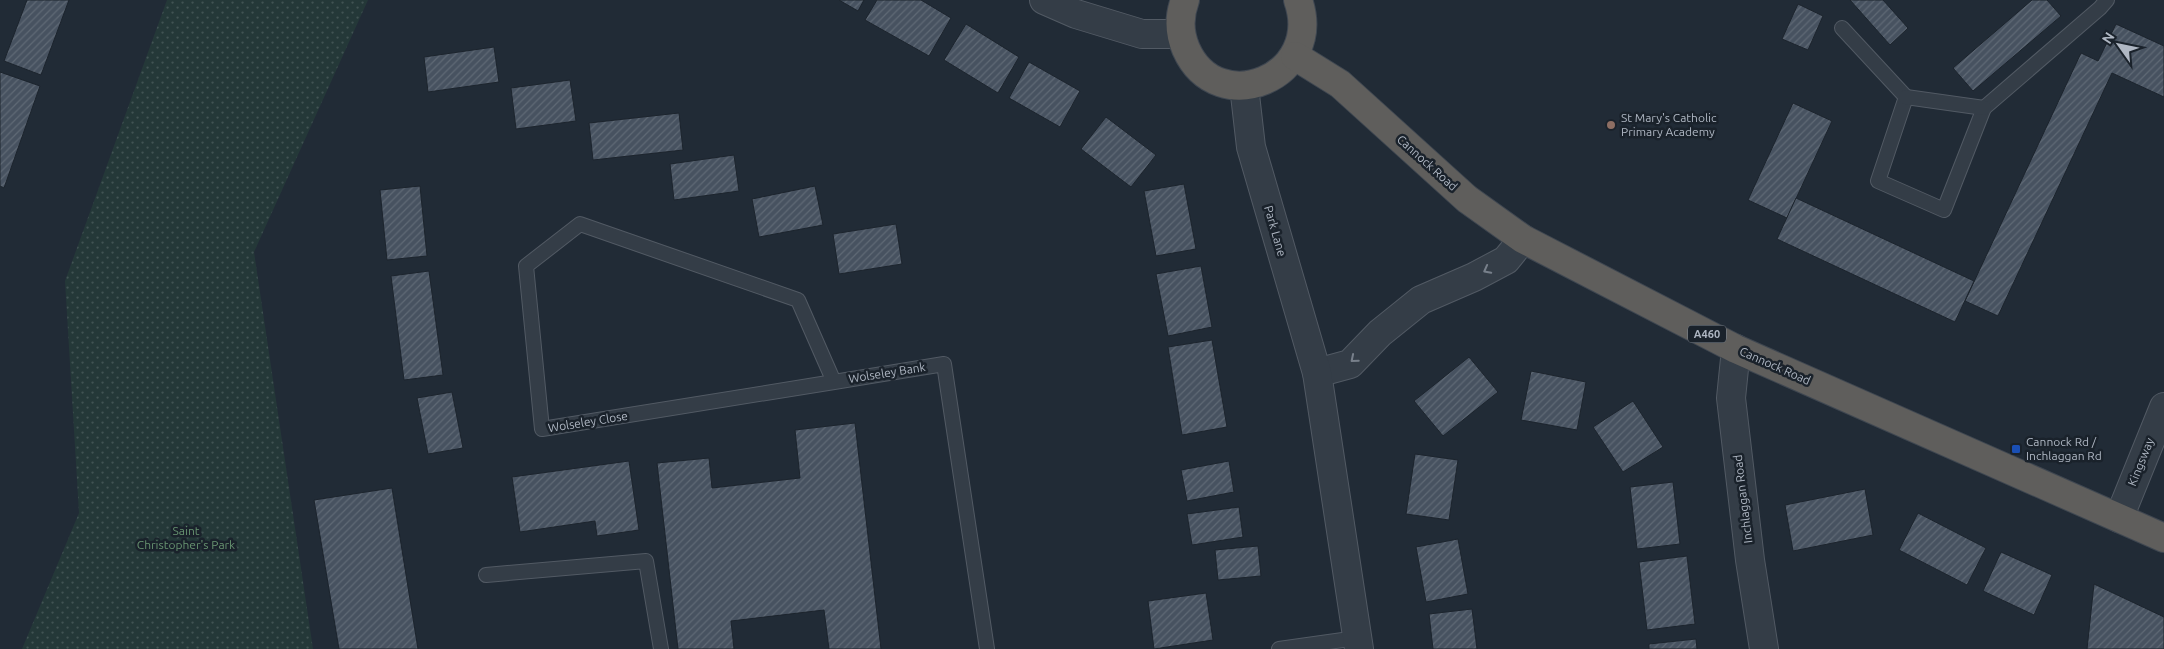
<svg xmlns="http://www.w3.org/2000/svg" width="2164" height="649" viewBox="0 0 2164 649" font-family="Ubuntu,sans-serif">
<style>
.grass{fill:url(#grass-dots)}
.building{fill:url(#building-hatch);stroke:#1c242d}
.lines{fill:none;stroke-linecap:round;stroke-linejoin:round}
.service-casing{stroke:#525a64;stroke-width:16}
.minor-casing{stroke:#525a64;stroke-width:30}
.tertiary-casing{stroke:#525a64;stroke-width:30}
.trunk-casing{stroke:#3f4751;stroke-width:30}
.service{stroke:#343d47;stroke-width:14}
.minor{stroke:#343d47;stroke-width:28}
.tertiary{stroke:#343d47;stroke-width:28}
.trunk{stroke:#5f5e5c;stroke-width:28}
.oneway{stroke:#78808b}
.education-dot{fill:#8d6e63;stroke:#1a222b;stroke-width:2}
.transit-dot{fill:#1a4fb4;stroke:#1a222b;stroke-width:2}
.labels{text-anchor:middle;stroke-width:5;stroke-linejoin:round;paint-order:stroke}
.shield{fill:#1a222b;stroke:#828a95;stroke-width:1}
.shield-label{font-size:11px;font-weight:bold;fill:#afb7c3}
.poi-label{font-size:12px;fill:#afb7c3;stroke:#1a222b;text-anchor:start}
.street-label{font-size:12px;fill:#afb7c3;stroke:#1a222b}
.park-label{font-size:12px;fill:#679370;stroke:#1a222b}
</style>
<defs>
<pattern id="grass-dots" width="8" height="8" patternUnits="userSpaceOnUse" patternTransform="scale(1.25)"><rect width="8" height="8" fill="#243838"/><path d="M2 2h.1M6 6h.1" fill="none" stroke="#415353" stroke-width="1.8" stroke-linecap="round"/></pattern>
<pattern id="building-hatch" width="6" height="6" patternUnits="userSpaceOnUse" patternTransform="scale(1.25)"><rect width="6" height="6" fill="#475260"/><path d="M-1 1l2-2M0 6l6-6M5 7l2-2" fill="none" stroke="#5f6975"/></pattern>
</defs>
<rect width="100%" height="100%" fill="#212b36"/>
<polygon class="grass" points="167,0 368,0 254,252 313,649 22,649 79,513 65,281"/>
<g class="building">
<polygon points="27,0 69,0 41,75 4,61"/>
<polygon points="839,0 864,0 858,11"/>
<polygon points="877,0 921,0 951,18 929,56 865,20"/>
<polygon points="1850,0 1883,0 1908,28 1890,45"/>
<polygon points="2032,0 2047,0 2061,16 1973,91 1953,68"/>
<polygon points="1798,4 1823,16 1808,50 1782,39"/>
<polygon points="966,24 1019,57 998,93 944,60"/>
<polygon points="2116,24 2164,46 2164,97 2112,73 1998,316 1965,301 2081,53 2098,61"/>
<polygon points="494,47 499,82 428,92 424,57"/>
<polygon points="1029,62 1080,91 1060,127 1009,98"/>
<polygon points="0,72 40,86 4,188 0,186"/>
<polygon points="570,80 576,121 516,129 511,88"/>
<polygon points="1793,103 1832,121 1787,218 1748,200"/>
<polygon points="679,113 683,150 593,160 589,123"/>
<polygon points="1106,117 1156,155 1131,187 1081,149"/>
<polygon points="734,155 739,191 674,200 670,164"/>
<polygon points="1184,184 1196,249 1156,256 1144,191"/>
<polygon points="420,186 427,256 387,260 380,190"/>
<polygon points="815,186 823,225 759,237 752,199"/>
<polygon points="1796,198 1974,281 1955,322 1777,239"/>
<polygon points="896,224 902,264 839,274 833,234"/>
<polygon points="1201,266 1212,327 1168,336 1156,274"/>
<polygon points="429,271 443,375 404,380 391,276"/>
<polygon points="1212,340 1227,427 1182,435 1168,347"/>
<polygon points="1469,357 1498,392 1443,436 1414,401"/>
<polygon points="1531,371 1586,382 1577,430 1521,420"/>
<polygon points="452,392 463,448 428,454 417,398"/>
<polygon points="1633,401 1663,447 1623,472 1593,427"/>
<polygon points="855,423 881,649 829,649 824,610 731,621 734,649 678,649 657,463 709,458 712,488 800,478 795,430"/>
<polygon points="1415,454 1458,460 1449,520 1406,514"/>
<polygon points="629,461 639,530 597,536 595,521 520,532 512,477"/>
<polygon points="1229,461 1234,492 1187,501 1181,470"/>
<polygon points="1673,482 1680,544 1637,549 1630,487"/>
<polygon points="392,488 418,649 339,649 314,500"/>
<polygon points="1865,489 1873,535 1793,551 1785,505"/>
<polygon points="1239,507 1243,537 1192,545 1187,514"/>
<polygon points="1918,513 1986,548 1967,585 1899,550"/>
<polygon points="1458,539 1468,594 1426,602 1416,547"/>
<polygon points="1258,546 1261,576 1218,580 1215,550"/>
<polygon points="2001,552 2052,575 2034,615 1983,591"/>
<polygon points="1687,556 1695,624 1647,630 1639,562"/>
<polygon points="2094,584 2164,617 2164,649 2087,649"/>
<polygon points="1206,593 1213,640 1154,649 1148,601"/>
<polygon points="1472,609 1477,649 1433,649 1429,614"/>
<polygon points="1696,639 1697,649 1649,649 1649,644"/>
</g>
<g class="lines">
<defs>
<g id="service">
<polyline points="1842,28 1906,97 1878,181 1944,210 1984,108 2100,8 2107,0"/>
<polyline points="1906,97 1984,108"/>
<polyline points="834,382 542,429 526,266 580,224 798,300 834,382 944,364 987,649"/>
<polyline points="486,575 646,561 661,649"/>
<polyline points="1279,649 1357,638"/>
</g>
<g id="minor">
<polyline points="1044,0 1076,14 1142,34 1181,34"/>
<polyline points="1736,349 1731,398 1750,560 1764,649"/>
<polyline points="1317,373 1350,364 1380,333 1421,300 1474,277 1506,260 1523,239"/>
<polyline points="2119,518 2164,407"/>
</g>
<polyline id="tertiary" points="1244,86 1251,147 1317,373 1359,649"/>
<g id="trunk">
<path d="M1185,0C1179,16 1179,33 1186,49C1218,121 1325,77 1298,0"/>
<polyline points="1295,56 1340,84 1467,199 1523,239 1736,349 2164,538"/>
</g>
</defs>
<use href="#service" class="service-casing"/>
<use href="#minor" class="minor-casing"/>
<use href="#tertiary" class="tertiary-casing"/>
<use href="#trunk" class="trunk-casing"/>
<use href="#service" class="service"/>
<use href="#minor" class="minor"/>
<use href="#tertiary" class="tertiary"/>
<use href="#trunk" class="trunk"/>
</g>
<defs><path id="oneway-chevron" d="M-2-3.5L2.5 0L-2 3.5" fill="none" stroke-width="1.6" stroke-linecap="round" stroke-linejoin="round" transform="scale(1.25)"/></defs>
<g class="oneway">
<use href="#oneway-chevron" transform="translate(1487 270) rotate(152)"/>
<use href="#oneway-chevron" transform="translate(1354 359) rotate(140)"/>
</g>
<circle class="education-dot" cx="1611" cy="125" r="5"/>
<rect class="transit-dot" x="2011" y="444" width="10" height="10" rx="2.5"/>
<g class="labels">
<rect class="shield" x="1688" y="325.5" width="38" height="17" rx="4"/>
<g class="shield-label">
<text x="1707" y="338">A460</text>
</g>
<g class="poi-label">
<text x="1621" y="122">St Mary's Catholic<tspan x="1621" dy="14">Primary Academy</tspan></text>
<text x="2026" y="446">Cannock Rd /<tspan x="2026" dy="14">Inchlaggan Rd</tspan></text>
</g>
<g class="street-label">
<text transform="translate(1427 163) rotate(42)" y="4">Cannock Road</text>
<text transform="translate(1275 231) rotate(74)" y="4">Park Lane</text>
<text transform="translate(1775 366) rotate(24)" y="4">Cannock Road</text>
<text transform="translate(887 373) rotate(-9)" y="4">Wolseley Bank</text>
<text transform="translate(588 422) rotate(-9)" y="4">Wolseley Close</text>
<text transform="translate(2141 462) rotate(-68)" y="4">Kingsway</text>
<text transform="translate(1743 499) rotate(-97)" y="4">Inchlaggan Road</text>
</g>
<g class="park-label">
<text x="186" y="535">Saint<tspan x="186" dy="14">Christopher's Park</tspan></text>
</g>
</g>
<g transform="translate(2119 45) rotate(303)" stroke="#1a222b" stroke-width="4" paint-order="stroke">
<path d="M0-4L9 19L0 12L-9 19Z" fill="#afb7c3"/>
<text y="-8" font-size="14" font-weight="bold" text-anchor="middle" fill="#afb7c3">N</text>
</g>
</svg>
